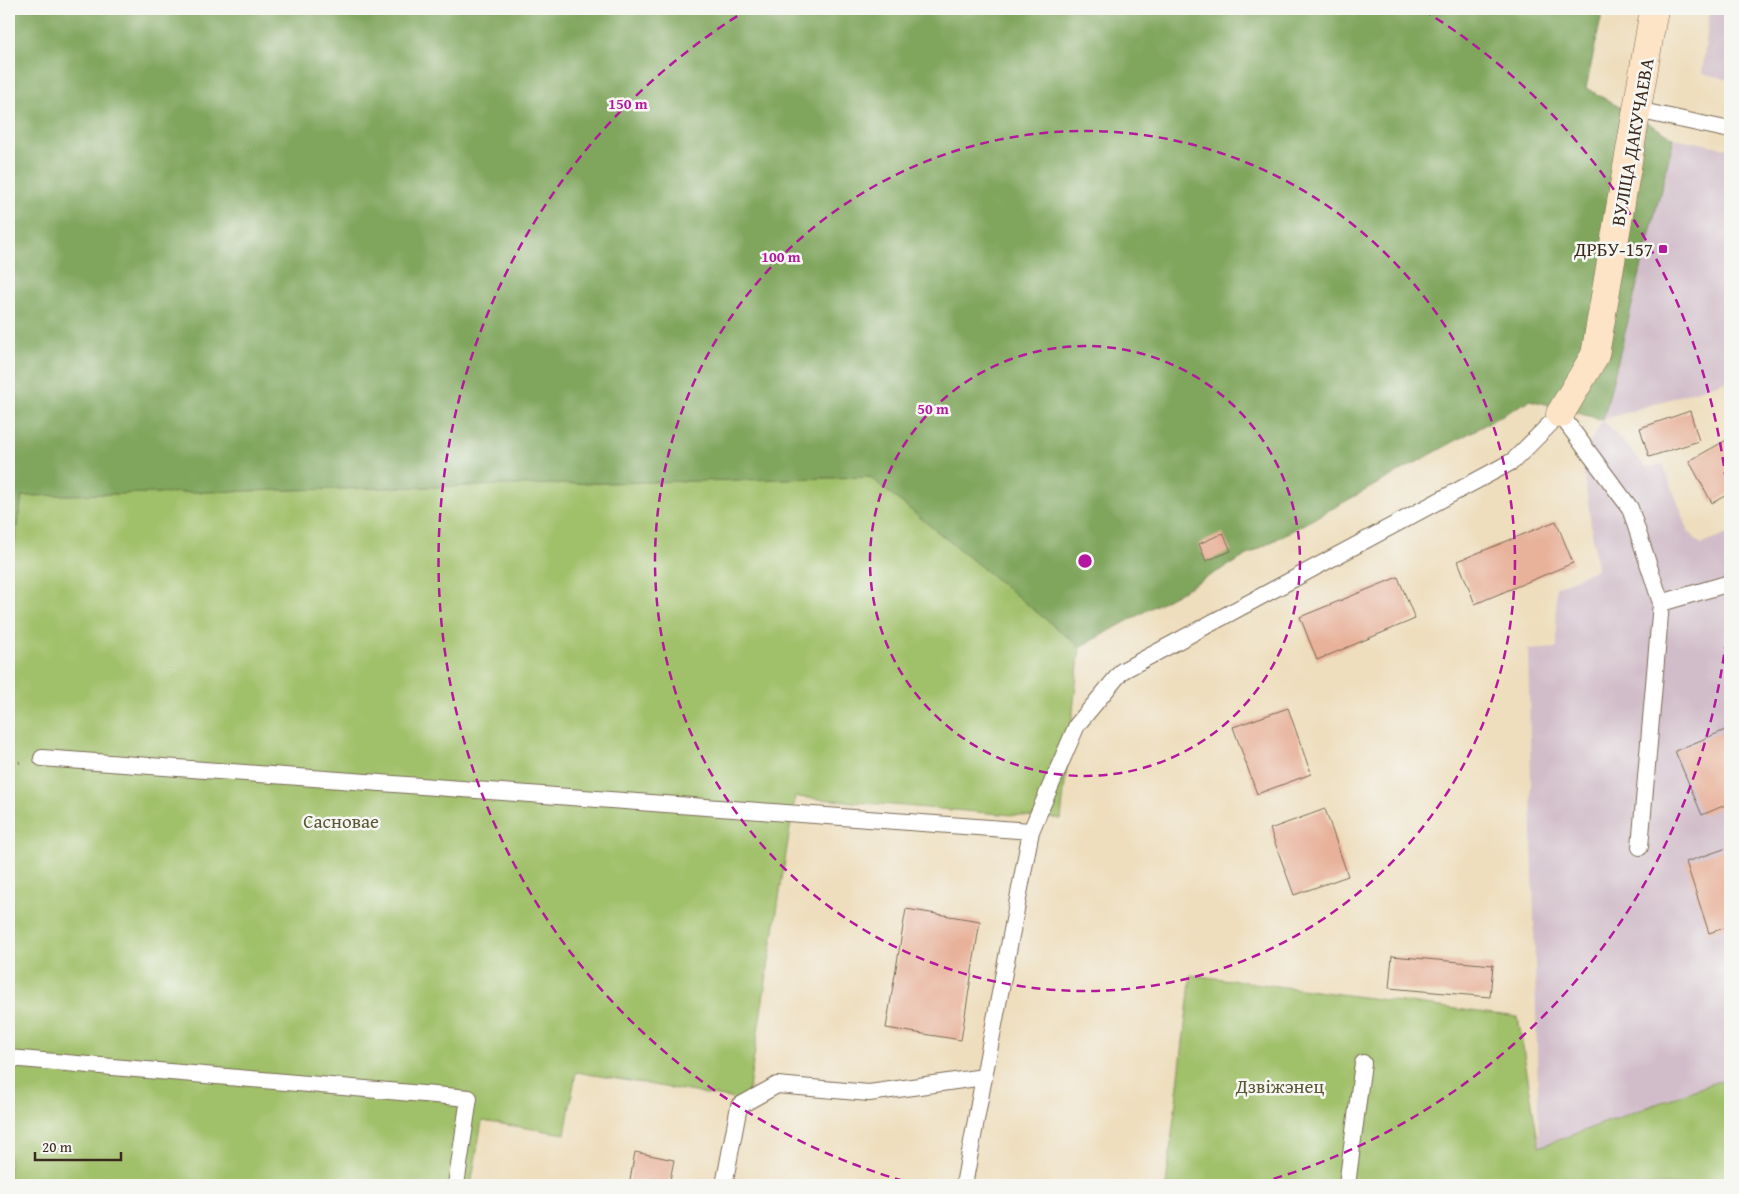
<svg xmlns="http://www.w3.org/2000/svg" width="1739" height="1194" viewBox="0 0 1739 1194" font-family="'Gentium Book Plus',serif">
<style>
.industrial{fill:#d1bdc9}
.green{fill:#a0c069;stroke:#6e7544}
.forest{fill:#80a65d;stroke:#5e683e}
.building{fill:#e8b199}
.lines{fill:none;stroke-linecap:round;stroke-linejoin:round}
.lane-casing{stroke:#7a6956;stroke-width:18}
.secondary-casing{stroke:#7a6956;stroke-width:29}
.path{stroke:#7a6956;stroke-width:3;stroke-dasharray:1 4;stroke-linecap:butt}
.lane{stroke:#fff;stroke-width:16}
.secondary{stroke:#fee4c6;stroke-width:28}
.ring{fill:none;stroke:#b5179e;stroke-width:2.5;stroke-dasharray:9 6}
.poi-dot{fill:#b5179e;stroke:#f6f6f2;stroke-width:2}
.labels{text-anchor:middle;stroke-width:5;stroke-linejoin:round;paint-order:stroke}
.street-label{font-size:19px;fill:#3b2a1e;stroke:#f6f6f2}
.poi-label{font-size:19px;fill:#3b2a1e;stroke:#f6f6f2;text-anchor:end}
.park-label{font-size:19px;fill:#595734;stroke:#f6f6f2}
.centre{fill:#b5179e;stroke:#f6f6f2;stroke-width:2.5}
.ring-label{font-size:15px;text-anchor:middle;font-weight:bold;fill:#b5179e;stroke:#f6f6f2;stroke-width:5;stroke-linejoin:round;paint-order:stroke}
</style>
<rect width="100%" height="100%" fill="#f6f6f2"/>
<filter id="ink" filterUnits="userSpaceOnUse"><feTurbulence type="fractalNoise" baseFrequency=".02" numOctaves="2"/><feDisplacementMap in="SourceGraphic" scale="10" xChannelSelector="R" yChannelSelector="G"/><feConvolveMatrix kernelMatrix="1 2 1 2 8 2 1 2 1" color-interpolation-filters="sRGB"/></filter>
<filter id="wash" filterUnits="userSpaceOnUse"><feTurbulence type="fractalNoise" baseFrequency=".0096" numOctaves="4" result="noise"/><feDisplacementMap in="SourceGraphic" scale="20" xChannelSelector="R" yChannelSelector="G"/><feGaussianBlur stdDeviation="1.12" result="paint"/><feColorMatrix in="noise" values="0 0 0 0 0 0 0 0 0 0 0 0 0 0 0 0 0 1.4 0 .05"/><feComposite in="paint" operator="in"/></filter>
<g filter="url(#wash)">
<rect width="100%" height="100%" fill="#eedebd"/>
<g class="industrial">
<polygon points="1710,9 1730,9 1730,80 1702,73"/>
<polygon points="1674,138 1730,149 1730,380 1603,420 1646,467 1663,464 1689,532 1701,544 1730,533 1730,1077 1539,1147 1528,650 1557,648 1556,587 1597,569 1582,458 1603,419"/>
</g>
<g class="green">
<polygon points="870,477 1080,647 1061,819 795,797 747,1101 576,1072 565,1134 482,1121 471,1185 9,1185 9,574 22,496"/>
<polygon points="1191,975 1518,1017 1539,1147 1730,1077 1730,1185 1166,1185"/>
</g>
<polygon class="forest" points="9,9 1603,9 1586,88 1674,138 1603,420 1530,400 1080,647 870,477 22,496 9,574"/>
<g id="blocks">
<g class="building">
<polygon points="1690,411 1699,441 1649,457 1640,428"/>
<polygon points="1730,438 1730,493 1712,503 1689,461"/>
<polygon points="1556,521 1573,563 1475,604 1458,561"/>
<polygon points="1223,533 1231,551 1206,561 1199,544"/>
<polygon points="1398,577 1415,619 1317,660 1300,617"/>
<polygon points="1288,708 1311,774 1257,794 1233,727"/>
<polygon points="1730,728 1730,803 1702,815 1675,751"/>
<polygon points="1325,809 1348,876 1294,895 1270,829"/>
<polygon points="1730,847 1730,926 1709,933 1686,862"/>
<polygon points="906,909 980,921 961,1040 886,1028"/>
<polygon points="1392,956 1493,965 1490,997 1389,988"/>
<polygon points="635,1152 674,1160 669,1185 629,1185"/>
</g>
</g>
</g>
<g filter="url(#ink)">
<use href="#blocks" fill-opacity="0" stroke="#7a6956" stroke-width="1"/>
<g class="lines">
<defs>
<g id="lane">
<polyline points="1637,110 1730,130"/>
<polyline points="1661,603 1730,583"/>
<polyline points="42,758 1031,831"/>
<polyline points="9,1058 469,1098 456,1185"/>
<polyline points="724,1185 739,1106 777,1085 869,1093 984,1077 1031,831 1077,725 1122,671 1513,461 1560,414 1630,508 1661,603 1640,847"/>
<polyline points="964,1185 984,1077"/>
<polyline points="1347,1185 1363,1063"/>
</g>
<polyline id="secondary" points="1560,414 1595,355 1654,9"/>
</defs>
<use href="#lane" class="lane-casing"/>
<use href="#secondary" class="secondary-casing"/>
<polyline class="path" points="9,764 21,762"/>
<use href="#lane" class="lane"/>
<use href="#secondary" class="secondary"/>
</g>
</g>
<g class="ring">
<circle cx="1085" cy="561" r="215"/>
<circle cx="1085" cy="561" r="430"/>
<path d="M1730 595A646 646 0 0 1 1252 1185M918 1185A646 646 0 0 1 747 10M1423 10A646 646 0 0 1 1730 527"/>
</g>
<rect class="poi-dot" x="1658" y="244" width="10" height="10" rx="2.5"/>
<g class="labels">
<g class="street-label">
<text transform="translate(1632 142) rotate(-80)" y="7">ВУЛІЦА ДАКУЧАЕВА</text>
</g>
<g class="poi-label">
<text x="1653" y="256">ДРБУ-157</text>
</g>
<g class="park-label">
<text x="341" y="828">Сасновае</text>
<text x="1280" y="1093">Дзвіжэнец</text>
</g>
</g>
<circle cx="1085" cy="561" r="8" class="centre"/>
<g class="ring-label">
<text x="628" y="109">150 m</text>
<text x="781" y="262">100 m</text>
<text x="933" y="414">50 m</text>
</g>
<rect width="1739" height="1194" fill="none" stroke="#f6f6f2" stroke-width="30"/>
<path d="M35 1152v8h86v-8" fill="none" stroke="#3b2a1e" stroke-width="2.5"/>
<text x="42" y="1152" font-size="15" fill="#3b2a1e" stroke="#f6f6f2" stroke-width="4" paint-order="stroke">20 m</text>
</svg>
